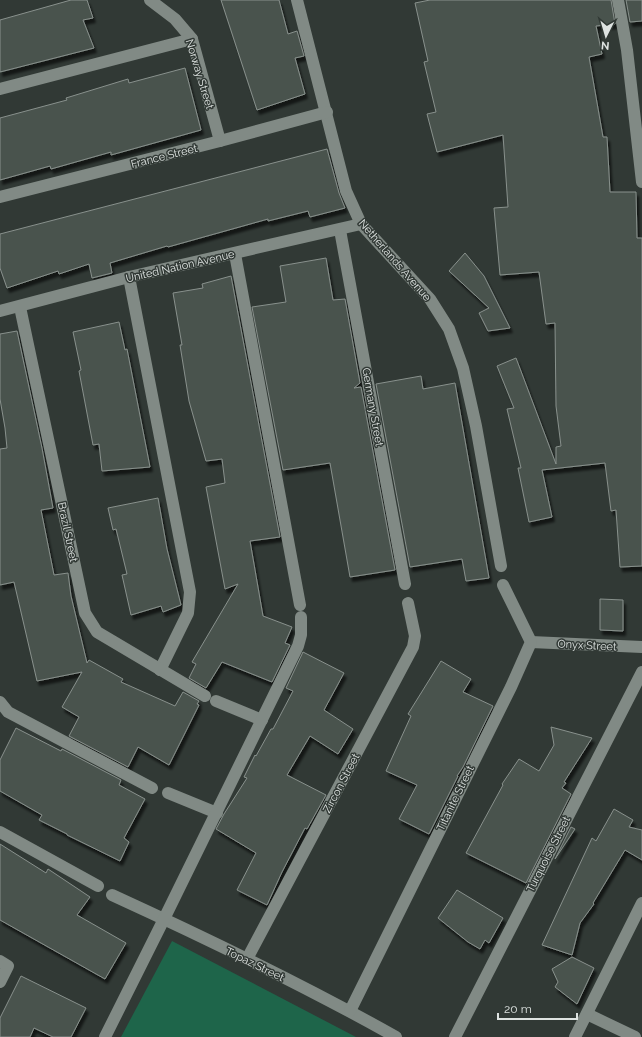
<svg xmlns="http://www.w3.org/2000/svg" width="642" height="1037" viewBox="0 0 642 1037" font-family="Raleway,sans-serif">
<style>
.green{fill:#1e654a}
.building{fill:#4a524e;stroke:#88918c;filter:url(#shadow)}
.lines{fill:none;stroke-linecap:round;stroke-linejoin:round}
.street{stroke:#818a85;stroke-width:12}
.labels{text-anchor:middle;stroke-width:3;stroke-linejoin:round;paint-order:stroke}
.street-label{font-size:11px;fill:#dee3e1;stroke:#313935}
</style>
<defs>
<filter id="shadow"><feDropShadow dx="2.5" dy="4.5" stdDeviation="1" flood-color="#0009"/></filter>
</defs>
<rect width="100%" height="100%" fill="#313935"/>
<polygon class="green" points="172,941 356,1037 121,1037"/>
<g class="building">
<polygon points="71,0 87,0 93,18 83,20 94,48 0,72 0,20"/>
<polygon points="221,0 279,0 288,34 297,31 304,56 295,58 305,94 257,110"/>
<polygon points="430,0 611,0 615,24 596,26 602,54 589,57 603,137 607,137 610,192 636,192 637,238 642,238 642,566 620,567 616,510 611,511 605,463 542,470 552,517 529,522 518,468 521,468 507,409 514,408 497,366 516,358 556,464 556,447 561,446 556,406 555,323 546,324 539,272 500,275 494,208 508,207 503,135 437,152 427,114 436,112 424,62 428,61 415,3"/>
<polygon points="626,0 642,0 642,21 630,22"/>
<polygon points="185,68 201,130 111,155 111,152 51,169 50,166 0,180 0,118 67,100 66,98 128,79 129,83"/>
<polygon points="327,149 339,193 345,208 310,217 308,211 268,221 268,219 168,247 167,246 110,263 112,273 92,278 89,264 59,274 58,271 7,288 0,268 0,234"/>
<polygon points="465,253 484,276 510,328 488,331 479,313 489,308 449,271"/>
<polygon points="326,258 333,300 345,299 360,383 354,388 361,387 395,570 350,577 330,463 283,470 252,307 286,302 280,266"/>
<polygon points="231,276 280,537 250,541 263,616 292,627 285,643 290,645 272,682 222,662 206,688 189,678 196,664 192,662 238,584 225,589 206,487 225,483 222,459 206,461 189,401 180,345 182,345 173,293 203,288 202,284"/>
<polygon points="119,322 125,350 127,349 150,467 102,471 99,444 93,445 79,371 81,370 73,332"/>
<polygon points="17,331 42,448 53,508 41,510 54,575 68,573 71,596 87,663 89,660 123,679 121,682 175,706 183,692 199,701 197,704 199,705 169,765 138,747 128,767 69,736 79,717 62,707 82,672 37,681 14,582 0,585 0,449 7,448 5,428 0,399 0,334"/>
<polygon points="421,376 423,389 455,383 489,578 466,581 462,559 410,567 376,384"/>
<polygon points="158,498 167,549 181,605 163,612 161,606 131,615 122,575 127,574 116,529 113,530 108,508"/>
<polygon points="600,599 623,600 623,631 600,630"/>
<polygon points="303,652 344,673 324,710 353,729 338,754 310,736 287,775 326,795 307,829 305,828 282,872 267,905 237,890 256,853 216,829 224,814 247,778 244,777 255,755 256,756 271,729 273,729 293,691 286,688"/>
<polygon points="441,661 471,679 463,692 493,706 463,767 457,776 458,776 429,834 399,819 417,785 386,771 411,716 408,714"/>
<polygon points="551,727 592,738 564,782 566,783 562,788 571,794 526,883 466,853 503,785 502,784 519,759 539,771 554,745"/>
<polygon points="16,728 61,751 62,749 121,780 119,785 145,799 124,838 129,842 120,861 67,835 67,834 39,820 42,815 0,791 0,760"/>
<polygon points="614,809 633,820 629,827 642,830 642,860 625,850 593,903 594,904 580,923 572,955 542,945 592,838 596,841"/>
<polygon points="571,827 575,829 555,859"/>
<polygon points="0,844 46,873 48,869 90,897 77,915 126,943 105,979 0,920"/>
<polygon points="457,890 503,918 489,943 485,940 480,949 468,942 438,918"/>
<polygon points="572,957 594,968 577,1004 555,987 558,982 552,969"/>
<polygon points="21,976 86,1008 71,1037 53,1037 34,1028 30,1037 0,1037 0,1018"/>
</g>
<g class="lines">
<g class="street">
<polyline points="150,0 175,19 192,39 220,141"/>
<polyline points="297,0 346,191 361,224 430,299 449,329 463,368 476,426 501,566"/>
<polyline points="618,0 627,50 642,182"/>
<polyline points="0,89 192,39"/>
<polyline points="0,197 220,141 327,112"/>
<polyline points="340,230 405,584"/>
<polyline points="235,254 300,605"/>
<polyline points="129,277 190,592 188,613 160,670"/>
<polyline points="20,307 85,613 97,632 205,696"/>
<polyline points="0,311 129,277 361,224"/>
<polyline points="531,642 642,647"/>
<polyline points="216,701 262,720"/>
<polyline points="0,702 8,712 152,788"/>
<polyline points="168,793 217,813"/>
<polyline points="0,832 98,886"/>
<path d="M112,895C208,939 304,985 396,1037"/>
<polyline points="247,959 413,647 415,636 408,603"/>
<polyline points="0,961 8,966 0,982"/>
<polyline points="350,1011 511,687 531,642 503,585"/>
<polyline points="587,1014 635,1037"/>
<polyline points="105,1037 164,919 298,646 301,635 301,617"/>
<polyline points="455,1037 642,672"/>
<polyline points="575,1037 642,903"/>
</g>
</g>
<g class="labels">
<g class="street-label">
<text transform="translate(200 74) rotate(73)" y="4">Norway Street</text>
<text transform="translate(164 156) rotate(-14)" y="4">France Street</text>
<text transform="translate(395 260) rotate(49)" y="4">Netherlands Avenue</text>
<text transform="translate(180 266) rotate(-13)" y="4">United Nation Avenue</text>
<text transform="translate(373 407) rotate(80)" y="4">Germany Street</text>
<text transform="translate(68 532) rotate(78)" y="4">Brazil Street</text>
<text transform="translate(587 645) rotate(3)" y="4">Onyx Street</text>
<text transform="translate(341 783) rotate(-62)" y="4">Zircon Street</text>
<text transform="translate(455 798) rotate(-64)" y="4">Titanite Street</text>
<text transform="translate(548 854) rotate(-63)" y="4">Turquoise Street</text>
<text transform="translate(255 964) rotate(26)" y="4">Topaz Street</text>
</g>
</g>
<g transform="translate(606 36) rotate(185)" stroke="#313935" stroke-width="3" paint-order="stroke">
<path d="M0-3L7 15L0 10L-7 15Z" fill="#dee3e1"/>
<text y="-6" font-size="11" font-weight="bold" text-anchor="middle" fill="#dee3e1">N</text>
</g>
<path d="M498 1013v6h79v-6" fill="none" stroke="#dee3e1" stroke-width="2"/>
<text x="504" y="1013" font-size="12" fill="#dee3e1" stroke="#313935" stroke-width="3" paint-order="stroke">20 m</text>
</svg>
